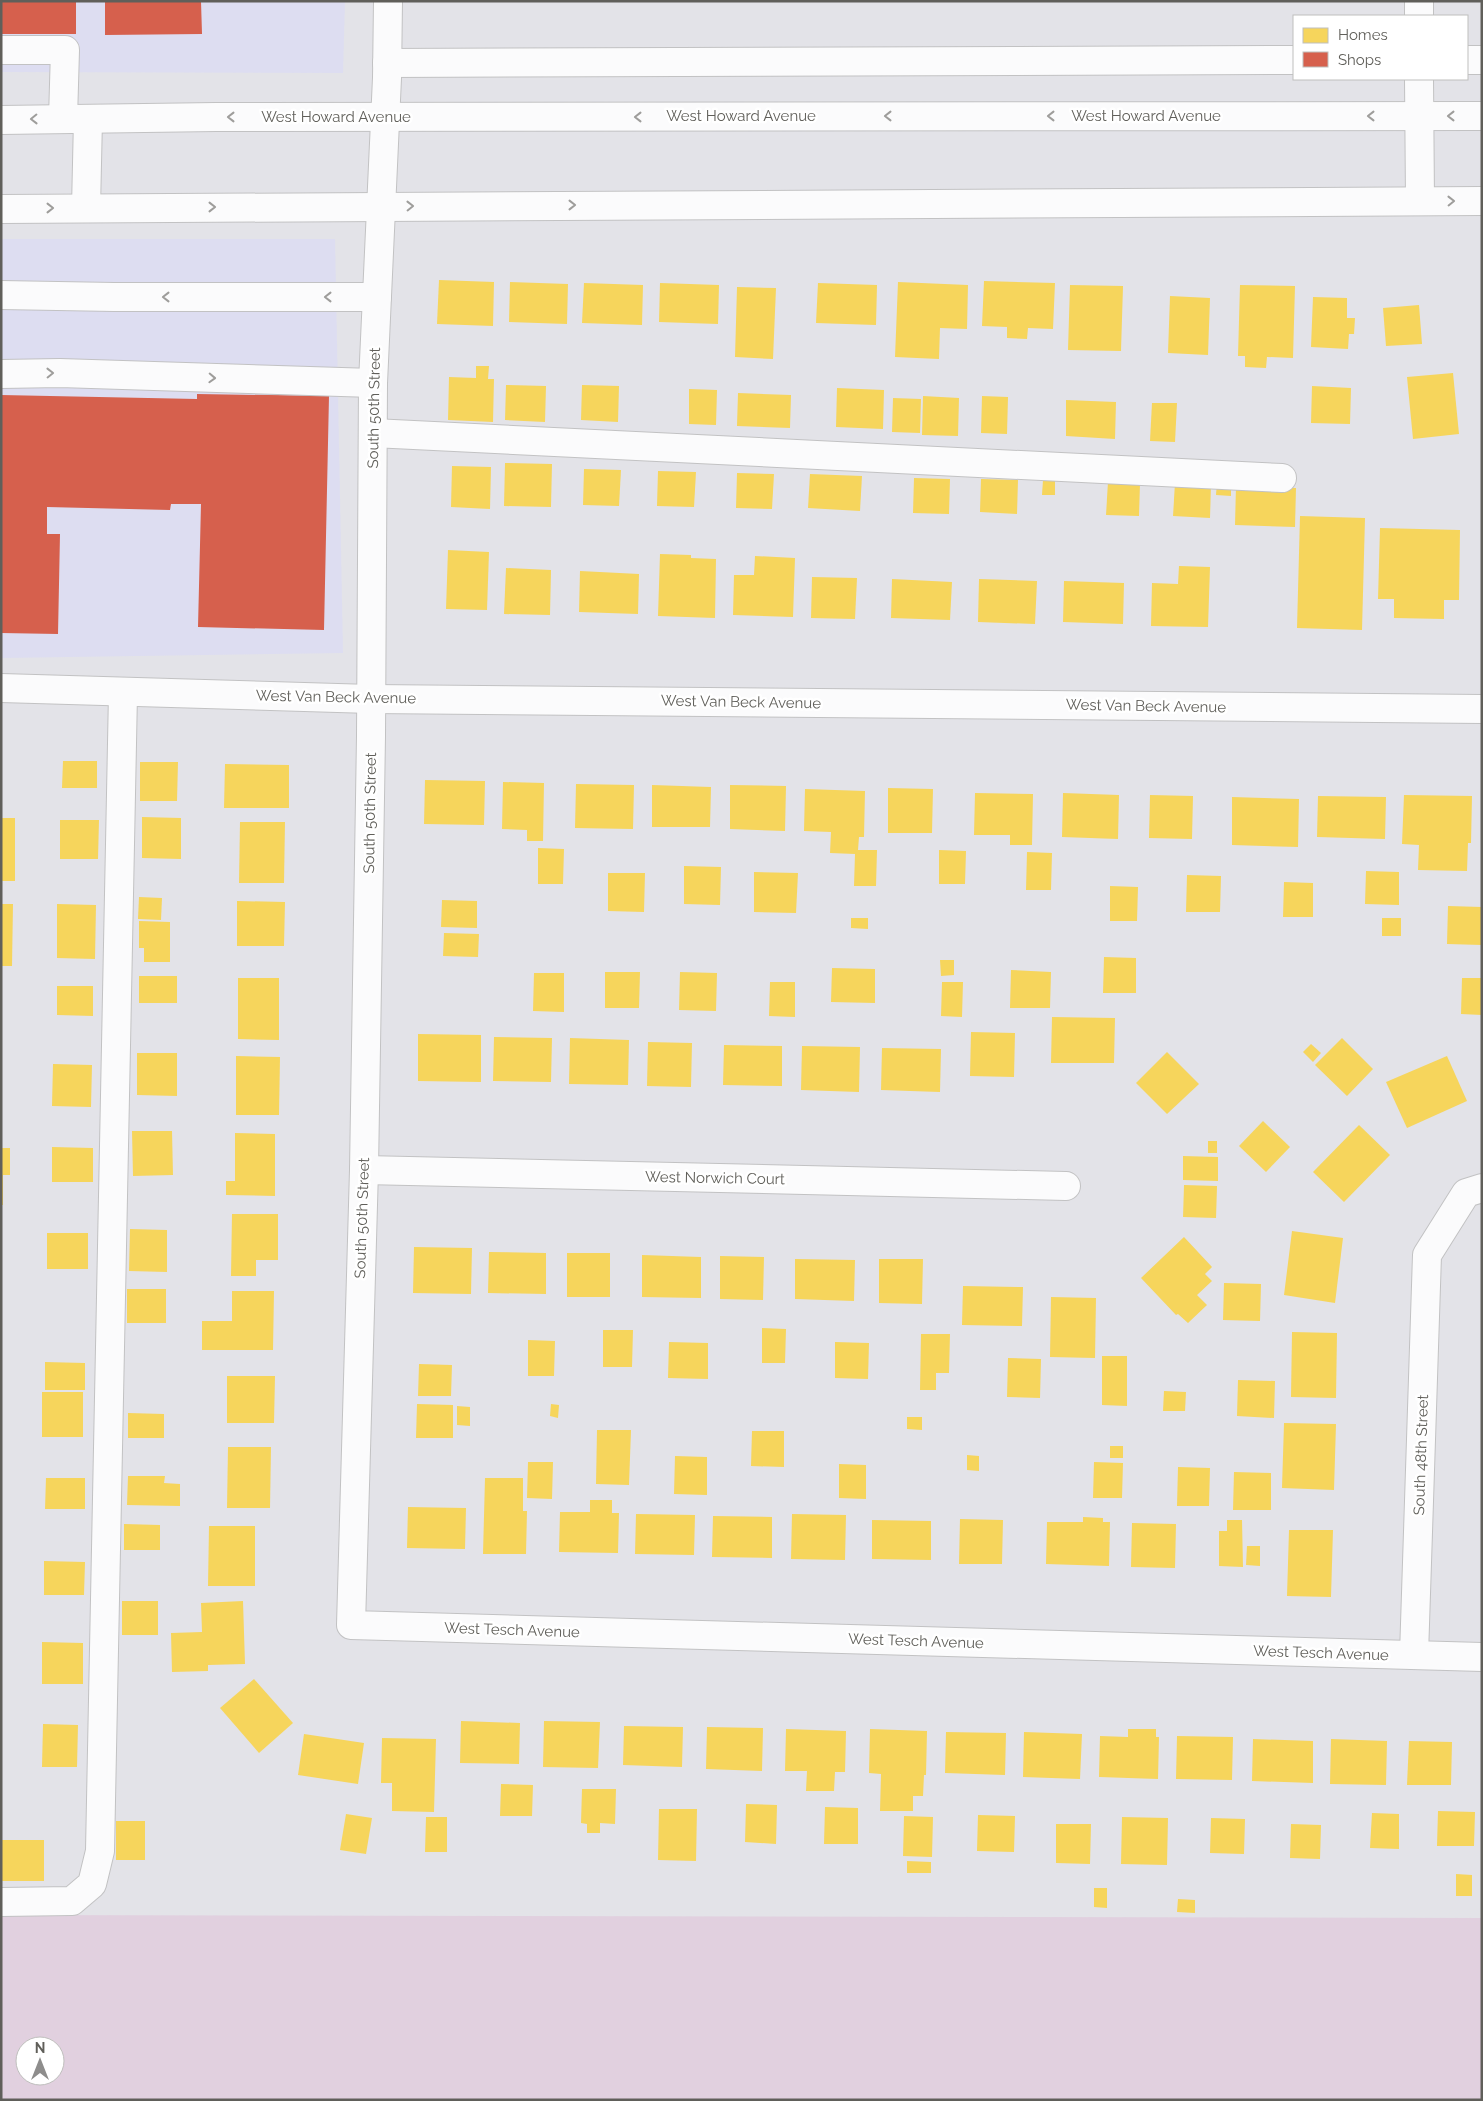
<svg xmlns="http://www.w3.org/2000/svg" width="1483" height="2101" viewBox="0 0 1483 2101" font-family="Raleway,sans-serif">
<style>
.commercial{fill:#ddddf1}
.green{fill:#e1d0df;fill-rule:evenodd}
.homes{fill:#f6d55c}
.shops{fill:#d6604d}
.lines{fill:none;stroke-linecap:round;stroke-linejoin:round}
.minor-casing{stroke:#c2c2c3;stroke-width:30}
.minor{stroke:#fbfbfc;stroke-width:28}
.oneway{stroke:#9e9d9b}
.labels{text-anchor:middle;stroke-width:5;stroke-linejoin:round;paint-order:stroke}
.street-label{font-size:15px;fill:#605f5a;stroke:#fff}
</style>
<rect width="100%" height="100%" fill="#e3e3e8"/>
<g class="commercial">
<polygon points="1,1 345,1 343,73 1,72"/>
<polygon points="1,239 335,239 343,653 1,658"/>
</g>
<path class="green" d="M1,1915L1482,1918V2100H1ZM25,2046H55V2076H25Z"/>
<g class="homes">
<polygon points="439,280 494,282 493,326 437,324"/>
<polygon points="984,281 1055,283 1053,329 1028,328 1027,339 1007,338 1007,327 982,326"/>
<polygon points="510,282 568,284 567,324 509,322"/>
<polygon points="898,282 968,285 967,329 940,328 939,359 895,357"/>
<polygon points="584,283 643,285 642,325 582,323"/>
<polygon points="660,283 719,285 718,324 659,322"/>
<polygon points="818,283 877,285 876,325 816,323"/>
<polygon points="1070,285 1123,286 1121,351 1068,350"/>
<polygon points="1240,285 1295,286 1293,358 1267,357 1266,368 1245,367 1245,356 1238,356"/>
<polygon points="737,287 776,288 773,359 735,357"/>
<polygon points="1170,296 1210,298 1208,355 1168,353"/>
<polygon points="1313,297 1347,298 1347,318 1355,318 1354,334 1349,334 1348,349 1311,347"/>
<polygon points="1419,305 1422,344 1386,346 1383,308"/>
<polygon points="476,366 489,366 488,379 494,379 493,422 448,420 449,377 476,378"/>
<polygon points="1453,373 1459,434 1413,439 1407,377"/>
<polygon points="506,385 546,386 545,422 505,420"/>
<polygon points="582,385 619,386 618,422 581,420"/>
<polygon points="1312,386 1351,388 1350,424 1311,423"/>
<polygon points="837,388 884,390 883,429 836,427"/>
<polygon points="689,389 717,390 716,425 689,424"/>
<polygon points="738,393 791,395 790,428 737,426"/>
<polygon points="923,396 959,398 958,436 922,435"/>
<polygon points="982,396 1008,397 1007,434 981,433"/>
<polygon points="893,398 921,399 920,433 892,432"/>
<polygon points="1066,400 1116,402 1115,439 1066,436"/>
<polygon points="1152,403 1177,403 1175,442 1150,441"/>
<polygon points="505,463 552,464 551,507 504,506"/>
<polygon points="452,466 491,467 490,509 451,507"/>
<polygon points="584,469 621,470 619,506 583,505"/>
<polygon points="658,471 696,472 694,507 657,506"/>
<polygon points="737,473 774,474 772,509 736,508"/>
<polygon points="810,474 862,476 860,511 808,508"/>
<polygon points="914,478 950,479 949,514 913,513"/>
<polygon points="981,479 1018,480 1017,514 980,512"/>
<polygon points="1043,480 1055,480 1055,495 1042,495"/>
<polygon points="1217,481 1231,482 1231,496 1216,495"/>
<polygon points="1108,482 1140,483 1139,516 1106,515"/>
<polygon points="1175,483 1211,484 1210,518 1173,516"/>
<polygon points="1236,486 1296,488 1295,527 1235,525"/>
<polygon points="1300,516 1365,518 1362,630 1297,628"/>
<polygon points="1380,528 1460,530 1459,600 1444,600 1444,619 1394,618 1394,599 1378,599"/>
<polygon points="448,550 489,552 487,610 446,609"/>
<polygon points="660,554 691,555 691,558 716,559 715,618 658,616"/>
<polygon points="755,556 795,558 793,617 733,615 734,575 754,575"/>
<polygon points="1179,566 1210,567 1208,627 1151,626 1152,583 1178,584"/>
<polygon points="506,568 551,570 550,615 504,614"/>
<polygon points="580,571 639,574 638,614 579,612"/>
<polygon points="812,577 857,578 855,619 811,618"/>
<polygon points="892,579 952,582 950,620 891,618"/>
<polygon points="979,579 1037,581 1035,624 978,622"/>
<polygon points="1064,581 1124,583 1123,624 1063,622"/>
<polygon points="63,761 97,761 97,788 62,788"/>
<polygon points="140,762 178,762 177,801 140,801"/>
<polygon points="225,764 289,765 289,808 224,808"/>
<polygon points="425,780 485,781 484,825 424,824"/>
<polygon points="503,782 544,783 543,841 527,841 527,830 502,829"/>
<polygon points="576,784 634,785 633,829 575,828"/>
<polygon points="652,785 711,787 710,827 652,827"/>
<polygon points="730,785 786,786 785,831 730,829"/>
<polygon points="888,788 933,789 932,833 888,833"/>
<polygon points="805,789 865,791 864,837 859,837 858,850 877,850 876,886 854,886 855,854 830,853 831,832 804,831"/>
<polygon points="975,793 1033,794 1032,845 1010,845 1010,835 974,835"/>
<polygon points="1063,793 1119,795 1118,839 1062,837"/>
<polygon points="1150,795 1193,796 1192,839 1149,838"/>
<polygon points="1404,795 1472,796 1471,843 1468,843 1467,871 1418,870 1419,845 1402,844"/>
<polygon points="1318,796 1386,797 1385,839 1317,837"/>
<polygon points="1232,797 1299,799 1298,847 1232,845"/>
<polygon points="142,817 181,818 181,859 142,858"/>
<rect x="1" y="818" width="14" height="63"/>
<polygon points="60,820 99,820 98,859 60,859"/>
<polygon points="240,822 285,822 284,883 239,883"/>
<polygon points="538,848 564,849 563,884 538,884"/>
<polygon points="939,850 966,851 965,884 939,884"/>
<polygon points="1027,852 1052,853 1051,890 1026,890"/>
<polygon points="684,866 721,867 720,905 684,904"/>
<polygon points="1366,871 1399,872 1399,905 1365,904"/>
<polygon points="754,872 798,873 796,913 754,912"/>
<polygon points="608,873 645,873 644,912 608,911"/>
<polygon points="1187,875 1221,876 1220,912 1186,912"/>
<polygon points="1284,882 1313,883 1313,917 1283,917"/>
<polygon points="1110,886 1138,887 1137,921 1110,921"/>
<polygon points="139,897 162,898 161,920 138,919"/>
<polygon points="442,900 477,901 477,928 441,927"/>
<polygon points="237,901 285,902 284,946 237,946"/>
<polygon points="1,904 13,904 12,966 1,966"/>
<polygon points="57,904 96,905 95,959 57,958"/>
<polygon points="1448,906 1482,907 1482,945 1447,944"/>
<polygon points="851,918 868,918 868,929 851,928"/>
<rect x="1382" y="918" width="19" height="18"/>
<polygon points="139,921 170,922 170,962 144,962 144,948 139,948"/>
<polygon points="444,933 479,934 478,957 443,956"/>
<polygon points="1104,957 1136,958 1136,993 1103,993"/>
<polygon points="940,960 954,960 954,975 941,976"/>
<polygon points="832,968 875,969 875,1003 831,1002"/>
<polygon points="1011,970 1051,972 1050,1008 1010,1008"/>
<polygon points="605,972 640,972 639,1008 605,1008"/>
<polygon points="680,972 717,973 716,1011 679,1010"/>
<polygon points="534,973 564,973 564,1012 533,1011"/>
<rect x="139" y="976" width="38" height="27"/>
<polygon points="238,978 279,978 279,1040 238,1039"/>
<polygon points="1462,978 1482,978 1482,1015 1461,1014"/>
<polygon points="770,982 795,982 795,1017 769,1016"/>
<polygon points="942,982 963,982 962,1017 941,1016"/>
<polygon points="57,986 93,986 93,1016 57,1015"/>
<polygon points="1052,1017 1115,1018 1114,1063 1051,1063"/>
<polygon points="971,1032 1015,1033 1014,1077 970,1076"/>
<polygon points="418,1034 481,1035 481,1082 418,1081"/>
<polygon points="494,1037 552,1038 551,1082 493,1081"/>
<polygon points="570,1038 629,1040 628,1085 569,1084"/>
<polygon points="1342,1038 1373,1069 1347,1096 1315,1065"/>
<polygon points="648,1042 692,1043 691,1087 647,1086"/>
<polygon points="1311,1044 1321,1053 1313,1062 1303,1052"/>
<polygon points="724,1045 782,1046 782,1086 723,1085"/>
<polygon points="802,1046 860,1047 859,1092 801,1090"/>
<polygon points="882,1048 941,1049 940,1092 881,1090"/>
<polygon points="1167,1052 1199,1084 1167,1114 1136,1083"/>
<polygon points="137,1053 177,1053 177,1096 137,1095"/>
<polygon points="236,1056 280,1057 279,1115 236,1115"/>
<polygon points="1447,1056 1467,1101 1407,1128 1386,1082"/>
<polygon points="53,1064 92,1065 91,1107 52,1106"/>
<polygon points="1263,1121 1290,1147 1266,1172 1239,1146"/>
<polygon points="1359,1125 1390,1155 1344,1202 1313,1172"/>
<polygon points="132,1131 172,1131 173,1175 133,1176"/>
<polygon points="235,1133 275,1134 275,1196 226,1195 226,1181 235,1181"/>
<rect x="1208" y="1141" width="9" height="12"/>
<polygon points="52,1147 93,1148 93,1182 52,1182"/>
<polygon points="1,1148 10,1148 10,1175 3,1175 3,1205 1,1205"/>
<polygon points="1183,1156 1218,1157 1218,1181 1183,1180"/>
<polygon points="1184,1185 1217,1186 1216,1218 1183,1217"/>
<polygon points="232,1214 278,1214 278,1260 256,1260 256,1276 231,1276"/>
<polygon points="130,1229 167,1230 167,1272 129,1271"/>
<polygon points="1292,1231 1343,1238 1335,1303 1284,1295"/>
<rect x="47" y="1233" width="41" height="36"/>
<polygon points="1184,1237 1212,1267 1205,1274 1212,1281 1197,1295 1207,1305 1188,1323 1178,1314 1176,1315 1141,1278"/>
<polygon points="414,1247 472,1248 471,1294 413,1293"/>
<polygon points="489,1252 546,1253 546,1294 488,1293"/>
<rect x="567" y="1253" width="43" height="44"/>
<polygon points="642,1255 701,1257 701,1298 642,1297"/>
<polygon points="720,1256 764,1257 763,1300 720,1299"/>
<polygon points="795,1259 855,1260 854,1301 795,1299"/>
<polygon points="879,1259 923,1259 922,1304 879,1303"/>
<polygon points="1224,1283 1261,1284 1260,1321 1223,1320"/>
<polygon points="963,1286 1023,1287 1022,1326 962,1325"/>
<rect x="127" y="1289" width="39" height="34"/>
<polygon points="232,1291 274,1291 273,1350 202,1350 202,1321 232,1321"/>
<polygon points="1051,1297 1096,1298 1095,1358 1050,1357"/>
<polygon points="762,1328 786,1329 785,1363 762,1363"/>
<polygon points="603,1330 633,1330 632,1367 603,1367"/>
<polygon points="1292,1332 1337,1333 1336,1398 1291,1397"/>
<polygon points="921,1334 950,1334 949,1373 936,1373 936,1390 920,1390"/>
<polygon points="528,1340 555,1341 554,1376 528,1376"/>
<polygon points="669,1342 708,1343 708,1379 668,1378"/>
<polygon points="835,1342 869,1343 868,1379 835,1378"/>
<polygon points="1102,1356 1127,1356 1127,1406 1102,1405"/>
<polygon points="1008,1358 1041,1359 1040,1398 1007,1397"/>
<polygon points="45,1362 85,1363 85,1390 45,1390"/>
<polygon points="419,1364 452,1365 451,1396 418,1396"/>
<polygon points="227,1376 275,1376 274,1423 227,1423"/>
<polygon points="1238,1380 1275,1381 1274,1418 1237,1416"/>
<polygon points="1164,1391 1186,1392 1185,1411 1163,1411"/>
<rect x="42" y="1392" width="41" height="45"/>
<polygon points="417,1404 453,1405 453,1438 416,1438"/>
<polygon points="551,1404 559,1405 558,1418 550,1416"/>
<polygon points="457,1406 470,1407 470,1426 457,1425"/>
<polygon points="128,1413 164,1414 164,1438 128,1438"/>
<polygon points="907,1417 922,1417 922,1430 907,1429"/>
<polygon points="1284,1423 1336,1424 1334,1490 1282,1488"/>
<polygon points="597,1430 631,1430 629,1485 596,1484"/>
<polygon points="752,1431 784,1431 784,1467 751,1466"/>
<rect x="1110" y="1446" width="13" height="12"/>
<polygon points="228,1447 271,1447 270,1508 227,1508"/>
<polygon points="967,1455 979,1456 979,1471 967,1470"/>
<polygon points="675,1456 707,1457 707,1495 674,1494"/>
<polygon points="528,1462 553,1462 552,1499 527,1498"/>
<polygon points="1094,1462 1123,1463 1122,1498 1093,1498"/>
<polygon points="839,1464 866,1465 866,1499 839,1498"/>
<polygon points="1178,1467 1210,1468 1209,1506 1177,1506"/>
<polygon points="1234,1472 1271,1473 1271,1510 1233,1510"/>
<polygon points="128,1476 165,1476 164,1483 180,1484 180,1506 127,1505"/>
<polygon points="46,1478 85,1478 85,1509 45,1509"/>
<polygon points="485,1478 523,1478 523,1511 527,1511 526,1554 483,1554"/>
<polygon points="590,1500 612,1500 612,1513 619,1513 618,1553 559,1552 560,1512 590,1512"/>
<polygon points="408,1507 466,1508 465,1549 407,1548"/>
<polygon points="636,1514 695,1515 694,1555 635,1554"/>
<polygon points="792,1514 846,1515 845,1560 791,1559"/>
<polygon points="713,1516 772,1517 772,1558 712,1557"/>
<polygon points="1083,1517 1103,1518 1103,1522 1110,1522 1109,1566 1046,1564 1047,1522 1083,1522"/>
<polygon points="960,1519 1003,1520 1002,1564 959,1564"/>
<polygon points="872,1520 931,1521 931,1560 872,1559"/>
<polygon points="1227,1520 1242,1520 1243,1567 1219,1566 1219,1531 1227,1531"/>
<polygon points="1132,1523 1176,1524 1175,1568 1131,1567"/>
<polygon points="124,1524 160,1525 160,1550 124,1550"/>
<polygon points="209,1526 255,1526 255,1586 208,1586"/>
<polygon points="1289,1530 1333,1530 1331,1597 1287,1596"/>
<polygon points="1247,1546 1260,1546 1260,1566 1246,1565"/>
<polygon points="44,1561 85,1562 84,1595 44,1595"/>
<rect x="122" y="1601" width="36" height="34"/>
<polygon points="243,1601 245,1664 208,1665 208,1671 172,1672 171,1633 202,1632 201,1603"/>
<polygon points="42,1642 83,1643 83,1684 42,1684"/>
<polygon points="254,1679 293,1723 259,1753 220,1708"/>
<polygon points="461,1721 520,1723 519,1764 460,1763"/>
<polygon points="544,1721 600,1722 598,1768 543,1767"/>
<polygon points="43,1724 78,1725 77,1767 42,1767"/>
<polygon points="624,1726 683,1727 682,1767 623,1765"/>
<polygon points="707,1727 763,1728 762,1771 706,1769"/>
<polygon points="786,1729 846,1731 845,1772 835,1772 834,1791 806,1791 807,1771 785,1771"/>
<polygon points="870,1729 927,1731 926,1775 924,1775 923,1796 913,1796 913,1811 880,1811 881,1774 869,1773"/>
<polygon points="1128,1729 1156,1729 1156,1737 1159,1737 1158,1779 1099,1777 1100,1736 1128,1737"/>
<polygon points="946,1732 1006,1733 1005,1775 945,1773"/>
<polygon points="1024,1732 1082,1734 1080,1779 1023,1777"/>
<polygon points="304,1734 364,1743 358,1784 298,1775"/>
<polygon points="1177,1736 1233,1737 1232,1780 1176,1779"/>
<polygon points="382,1738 436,1739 434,1812 392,1811 392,1783 381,1783"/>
<polygon points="1253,1739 1313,1741 1313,1783 1252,1781"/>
<polygon points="1331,1739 1387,1741 1386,1785 1330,1784"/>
<polygon points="1409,1741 1452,1742 1451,1785 1407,1785"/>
<polygon points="501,1784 533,1785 532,1816 500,1816"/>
<polygon points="582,1789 616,1789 615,1824 600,1823 600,1833 587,1833 587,1824 581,1823"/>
<polygon points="746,1804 777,1805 776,1844 745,1842"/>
<polygon points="825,1807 858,1808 858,1844 824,1844"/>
<polygon points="659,1809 697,1809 696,1861 658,1860"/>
<polygon points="1438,1811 1475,1812 1474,1846 1437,1846"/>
<polygon points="1372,1813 1399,1814 1399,1849 1370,1848"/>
<polygon points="346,1814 372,1818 366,1854 340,1850"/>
<polygon points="978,1815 1015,1816 1014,1852 977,1851"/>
<polygon points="904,1816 933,1817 932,1857 903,1856"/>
<polygon points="426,1817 447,1817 447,1852 425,1852"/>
<polygon points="1122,1817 1168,1818 1167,1865 1121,1864"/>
<polygon points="1211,1818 1245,1819 1244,1854 1210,1853"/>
<rect x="116" y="1821" width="29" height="39"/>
<polygon points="1056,1824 1091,1824 1090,1864 1056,1863"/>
<polygon points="1291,1824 1321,1825 1320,1859 1290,1858"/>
<rect x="2" y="1840" width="42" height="41"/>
<polygon points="907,1861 931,1862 931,1873 907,1873"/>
<polygon points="1456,1874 1472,1875 1472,1896 1456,1896"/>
<polygon points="1094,1888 1107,1888 1107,1908 1094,1907"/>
<polygon points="1178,1899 1195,1900 1195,1913 1177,1912"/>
</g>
<g class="shops">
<rect x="1" y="1" width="75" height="33"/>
<polygon points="105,1 201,1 202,34 105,35"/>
<polygon points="197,394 329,396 324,630 198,627 201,504 171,504 170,510 47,507 47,534 60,534 58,634 1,633 1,395 197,399"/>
</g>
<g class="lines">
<defs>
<g id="minor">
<polyline points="388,1 387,78 373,383 371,736 364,1170 351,1625 1482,1657"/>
<polyline points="1419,16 1419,1"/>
<polyline points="1,50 65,50 63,119"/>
<polyline points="1467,60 1482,60"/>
<polyline points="387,63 1294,60"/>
<polyline points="1419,79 1420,201"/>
<polyline points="1,120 216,117 1482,116"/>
<polyline points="86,208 88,119"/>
<polyline points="1,209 1482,201"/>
<polyline points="1,295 114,297 377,297"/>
<polyline points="1,374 60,373 373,383"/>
<polyline points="373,433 1282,478"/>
<polyline points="1,688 371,699 1482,709"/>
<polyline points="364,1170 1066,1186"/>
<polyline points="1414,1655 1427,1255 1466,1193 1482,1188"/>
<polyline points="1,1902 72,1901 92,1884 100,1851 123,693"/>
</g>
</defs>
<use href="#minor" class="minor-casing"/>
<use href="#minor" class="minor"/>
</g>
<defs><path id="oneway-chevron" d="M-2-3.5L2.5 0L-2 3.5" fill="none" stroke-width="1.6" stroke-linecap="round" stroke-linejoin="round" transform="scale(1.25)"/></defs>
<g class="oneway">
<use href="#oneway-chevron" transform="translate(888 116) rotate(180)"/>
<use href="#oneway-chevron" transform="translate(1051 116) rotate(180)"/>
<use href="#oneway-chevron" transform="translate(1371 116) rotate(180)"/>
<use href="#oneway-chevron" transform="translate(1451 116) rotate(-180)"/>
<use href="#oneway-chevron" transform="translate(231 117) rotate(180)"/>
<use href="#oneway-chevron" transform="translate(638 117) rotate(180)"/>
<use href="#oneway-chevron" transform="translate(34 119) rotate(179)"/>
<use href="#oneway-chevron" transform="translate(1451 201) rotate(-1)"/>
<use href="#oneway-chevron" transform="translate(572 205)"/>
<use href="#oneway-chevron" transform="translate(410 206) rotate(-1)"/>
<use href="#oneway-chevron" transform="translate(212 207)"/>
<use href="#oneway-chevron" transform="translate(50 208)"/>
<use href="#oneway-chevron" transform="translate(166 297) rotate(180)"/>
<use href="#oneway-chevron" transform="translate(328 297) rotate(180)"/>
<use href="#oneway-chevron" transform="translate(50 373) rotate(-1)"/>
<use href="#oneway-chevron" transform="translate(212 378) rotate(2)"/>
</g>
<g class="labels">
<g class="street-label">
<text x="741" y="121">West Howard Avenue</text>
<text x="1146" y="121">West Howard Avenue</text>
<text x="336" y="122">West Howard Avenue</text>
<text transform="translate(374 408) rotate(-89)" y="5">South 50th Street</text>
<text transform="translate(336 697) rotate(1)" y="5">West Van Beck Avenue</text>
<text transform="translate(741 702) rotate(1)" y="5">West Van Beck Avenue</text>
<text transform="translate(1146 706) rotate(1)" y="5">West Van Beck Avenue</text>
<text transform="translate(370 813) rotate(-89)" y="5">South 50th Street</text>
<text transform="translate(715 1178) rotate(1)" y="5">West Norwich Court</text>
<text transform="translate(362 1218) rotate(-88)" y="5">South 50th Street</text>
<text transform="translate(1421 1455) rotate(-88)" y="5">South 48th Street</text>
<text transform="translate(512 1630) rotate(2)" y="5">West Tesch Avenue</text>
<text transform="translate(916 1641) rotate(2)" y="5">West Tesch Avenue</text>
<text transform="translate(1321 1653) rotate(2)" y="5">West Tesch Avenue</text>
</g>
</g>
<rect width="1483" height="2101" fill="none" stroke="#605f5a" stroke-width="5"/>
<rect x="1293" y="15" width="175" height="65" fill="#ffffff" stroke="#bfbfbd"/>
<rect x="1303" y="28" width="25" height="15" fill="#f6d55c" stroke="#bfbfbd"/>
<text x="1338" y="40" font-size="15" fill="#605f5a">Homes</text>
<rect x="1303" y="52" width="25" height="15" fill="#d6604d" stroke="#bfbfbd"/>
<text x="1338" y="65" font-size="15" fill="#605f5a">Shops</text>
<g transform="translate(40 2061)"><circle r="24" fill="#ffffff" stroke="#bfbfbd"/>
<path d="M0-4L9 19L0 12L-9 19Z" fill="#8e8d8c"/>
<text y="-8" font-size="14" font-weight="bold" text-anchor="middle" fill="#605f5a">N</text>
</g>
</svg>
